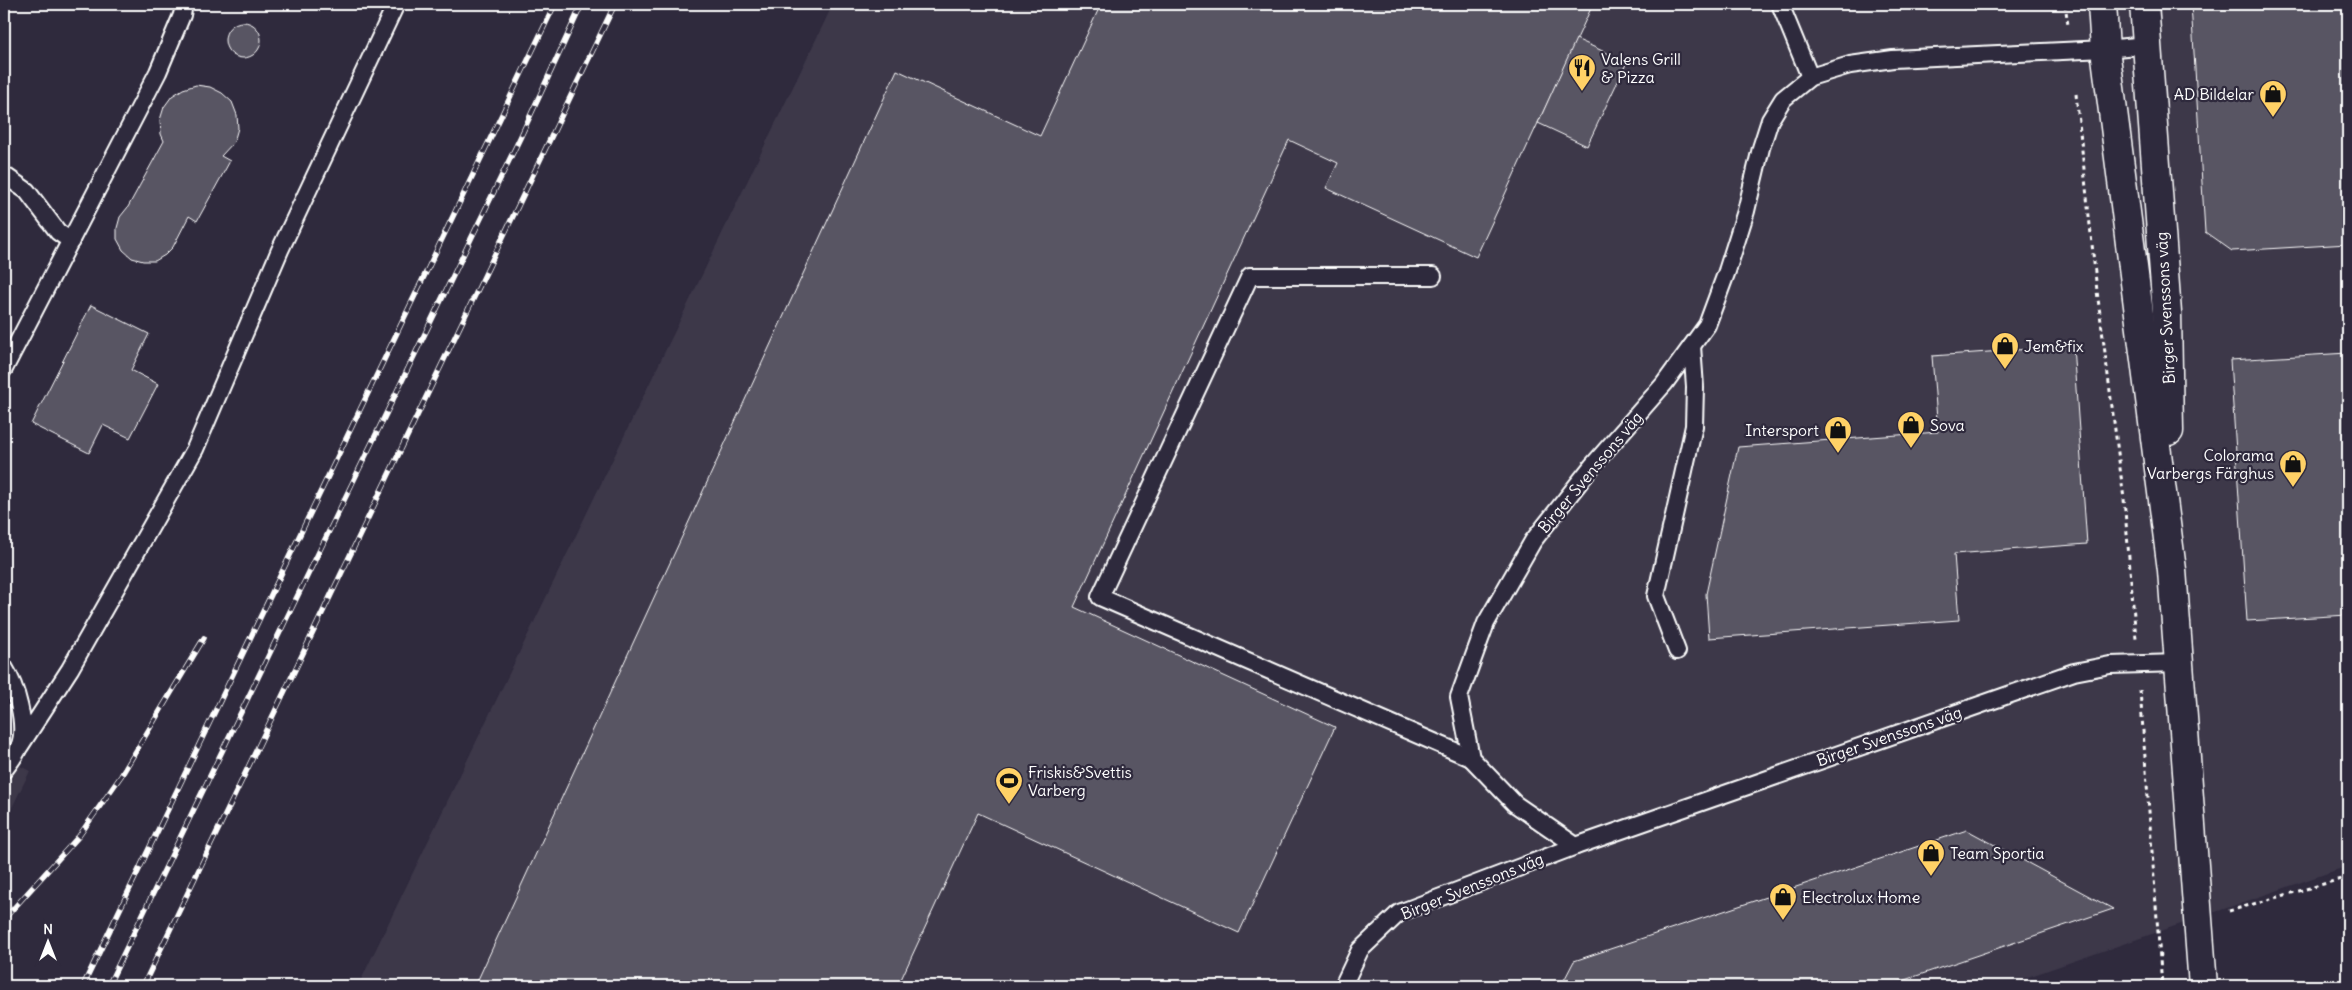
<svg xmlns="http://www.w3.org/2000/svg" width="2352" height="990" viewBox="0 0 2352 990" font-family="Delius,sans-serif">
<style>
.built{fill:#3c3749}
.building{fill:#595564;stroke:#fff}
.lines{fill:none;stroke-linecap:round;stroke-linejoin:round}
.lane-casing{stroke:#fff;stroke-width:20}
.secondary-casing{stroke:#fff;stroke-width:31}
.path{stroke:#fff;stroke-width:3;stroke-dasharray:4 4;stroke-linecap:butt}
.lane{stroke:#2f2a3d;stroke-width:16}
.secondary{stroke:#2f2a3d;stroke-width:28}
.rail-casing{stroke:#fff;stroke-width:5.5}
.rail{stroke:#2f2a3d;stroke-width:4;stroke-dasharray:11;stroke-linecap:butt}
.labels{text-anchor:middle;stroke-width:4.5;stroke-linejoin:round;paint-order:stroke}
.poi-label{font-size:16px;fill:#fff;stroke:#2f2a3d;text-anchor:start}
.street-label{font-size:16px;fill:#fff;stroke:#2f2a3d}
</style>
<rect width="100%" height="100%" fill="#2f2a3d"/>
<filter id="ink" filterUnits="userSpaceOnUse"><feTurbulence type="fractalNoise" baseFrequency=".02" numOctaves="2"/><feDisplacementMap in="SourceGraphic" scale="10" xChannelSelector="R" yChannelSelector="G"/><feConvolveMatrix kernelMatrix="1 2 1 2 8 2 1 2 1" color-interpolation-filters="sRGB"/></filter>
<g filter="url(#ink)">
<g class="built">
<polygon points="833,4 2348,4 2348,866 2002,986 358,986"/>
<polygon points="4,758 30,771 4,824"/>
</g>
<g class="building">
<polygon points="1101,4 1593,4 1476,257 1326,188 1338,163 1289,140 1074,607 1335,727 1239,933 978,813 898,986 475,986 897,70 1040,136"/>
<polygon points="2191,4 2348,4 2348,244 2232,251 2205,232"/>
<circle cx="243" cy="40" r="18"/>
<polygon points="1576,39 1627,62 1587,146 1538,123"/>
<polygon points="196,85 210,87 222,93 232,102 237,115 238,128 234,142 221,156 230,161 197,221 189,216 173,247 165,255 155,261 143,261 132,258 123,250 117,239 117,228 120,217 128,207 164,141 161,134 160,120 164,107 172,96 183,89"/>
<polygon points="91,305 149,334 131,370 158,384 130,438 103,425 89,453 31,424"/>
<polygon points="2073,346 2087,544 1954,554 1959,620 1709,638 1706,594 1738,447 1938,432 1932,356"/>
<polygon points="2348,353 2348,615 2247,621 2230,360"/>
<polygon points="1967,830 2113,909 1887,986 1561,986 1574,961"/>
</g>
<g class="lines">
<defs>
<g id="lane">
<polyline points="1780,4 1810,77"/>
<polyline points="2147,45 2105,49 1893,59 1850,65 1810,77 1783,99 1770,120 1761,148 1746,211 1727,271 1707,325 1664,384 1593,465 1533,541 1486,623 1459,697 1471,758 1515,804 1576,846 2074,672 2110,665 2179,663"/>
<polyline points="4,175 27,191 58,232 71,241"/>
<polyline points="1433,276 1250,276 1100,597 1471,758"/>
<polyline points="4,369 158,72 182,15 184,4"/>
<polyline points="1677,651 1656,596 1694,426 1695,387 1692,346"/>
<path d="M4,667C16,686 28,726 19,747C16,755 9,763 4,770"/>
<polyline points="20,746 70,669 195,449 280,250 396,4"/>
<polyline points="1343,986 1360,950 1399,913 1576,846"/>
</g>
<g id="secondary">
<polyline points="2102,4 2105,49 2172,570 2203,986"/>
<polyline points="2144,4 2167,313 2169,431"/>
</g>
</defs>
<use href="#lane" class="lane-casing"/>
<use href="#secondary" class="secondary-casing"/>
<g class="path">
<polyline points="2065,4 2068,25"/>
<polyline points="2076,94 2097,291 2124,499 2136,639"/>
<polyline points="2140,690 2162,986"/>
<polyline points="2229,911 2348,877"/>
</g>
<use href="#lane" class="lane"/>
<use href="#secondary" class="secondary"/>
<defs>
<g id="rail">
<polyline points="4,919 79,836 121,776 204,638"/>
<polyline points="83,986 555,4"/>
<polyline points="108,986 520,138 582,4"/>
<polyline points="143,986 615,4"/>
</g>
</defs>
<use href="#rail" class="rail-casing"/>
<use href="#rail" class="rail"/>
</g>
</g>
<defs>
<symbol id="restaurant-pin" viewBox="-11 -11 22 30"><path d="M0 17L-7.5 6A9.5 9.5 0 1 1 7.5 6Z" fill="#ffd166" stroke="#2f2a3d"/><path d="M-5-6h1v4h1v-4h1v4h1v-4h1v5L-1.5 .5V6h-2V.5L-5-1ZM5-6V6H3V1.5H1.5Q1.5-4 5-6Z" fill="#111"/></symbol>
<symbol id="shop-pin" viewBox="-11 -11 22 30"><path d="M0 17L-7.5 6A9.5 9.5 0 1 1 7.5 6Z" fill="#ffd166" stroke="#2f2a3d"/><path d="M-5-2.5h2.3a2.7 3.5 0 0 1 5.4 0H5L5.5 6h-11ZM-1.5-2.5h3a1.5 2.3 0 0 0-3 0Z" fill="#111"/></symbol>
<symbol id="stadium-pin" viewBox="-11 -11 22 30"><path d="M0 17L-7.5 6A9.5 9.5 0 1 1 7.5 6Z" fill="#ffd166" stroke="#2f2a3d"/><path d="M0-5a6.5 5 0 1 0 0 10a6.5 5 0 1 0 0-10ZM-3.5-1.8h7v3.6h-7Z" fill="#111"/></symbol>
</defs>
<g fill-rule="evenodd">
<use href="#restaurant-pin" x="1566" y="52" width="32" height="43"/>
<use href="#shop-pin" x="2257" y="78" width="32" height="43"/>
<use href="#shop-pin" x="1989" y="330" width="32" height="43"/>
<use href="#shop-pin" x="1895" y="409" width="32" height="43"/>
<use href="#shop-pin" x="1822" y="414" width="32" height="43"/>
<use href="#shop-pin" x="2277" y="448" width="32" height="43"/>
<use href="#stadium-pin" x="993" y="765" width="32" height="43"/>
<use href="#shop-pin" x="1915" y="837" width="32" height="43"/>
<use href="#shop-pin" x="1767" y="881" width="32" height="43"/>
</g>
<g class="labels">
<g class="poi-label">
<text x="1601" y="65">Valens Grill<tspan x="1601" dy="18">&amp; Pizza</tspan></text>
<text x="2254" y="100" text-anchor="end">AD Bildelar</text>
<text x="2024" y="352">Jem&amp;fix</text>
<text x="1930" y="431">Sova</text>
<text x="1819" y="436" text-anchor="end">Intersport</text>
<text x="2274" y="461" text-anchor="end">Colorama<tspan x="2274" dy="18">Varbergs Färghus</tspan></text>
<text x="1028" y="778">Friskis&amp;Svettis<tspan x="1028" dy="18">Varberg</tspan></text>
<text x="1950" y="859">Team Sportia</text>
<text x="1802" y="903">Electrolux Home</text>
</g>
<g class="street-label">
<text transform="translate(2165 308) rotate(-93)" y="6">Birger Svenssons väg</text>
<text transform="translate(1590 472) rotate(-50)" y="6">Birger Svenssons väg</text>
<text transform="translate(1889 736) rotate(-19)" y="6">Birger Svenssons väg</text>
<text transform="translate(1472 886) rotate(-22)" y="6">Birger Svenssons väg</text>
</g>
</g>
<rect width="2352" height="990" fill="none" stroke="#2f2a3d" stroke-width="20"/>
<rect x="10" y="10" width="2332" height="970" fill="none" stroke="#fff" stroke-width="2" filter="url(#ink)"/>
<g transform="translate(48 942)" stroke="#2f2a3d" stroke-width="4" paint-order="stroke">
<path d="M0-4L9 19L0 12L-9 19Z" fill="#ffffff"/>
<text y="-8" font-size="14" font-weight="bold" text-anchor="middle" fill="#ffffff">N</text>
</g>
</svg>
